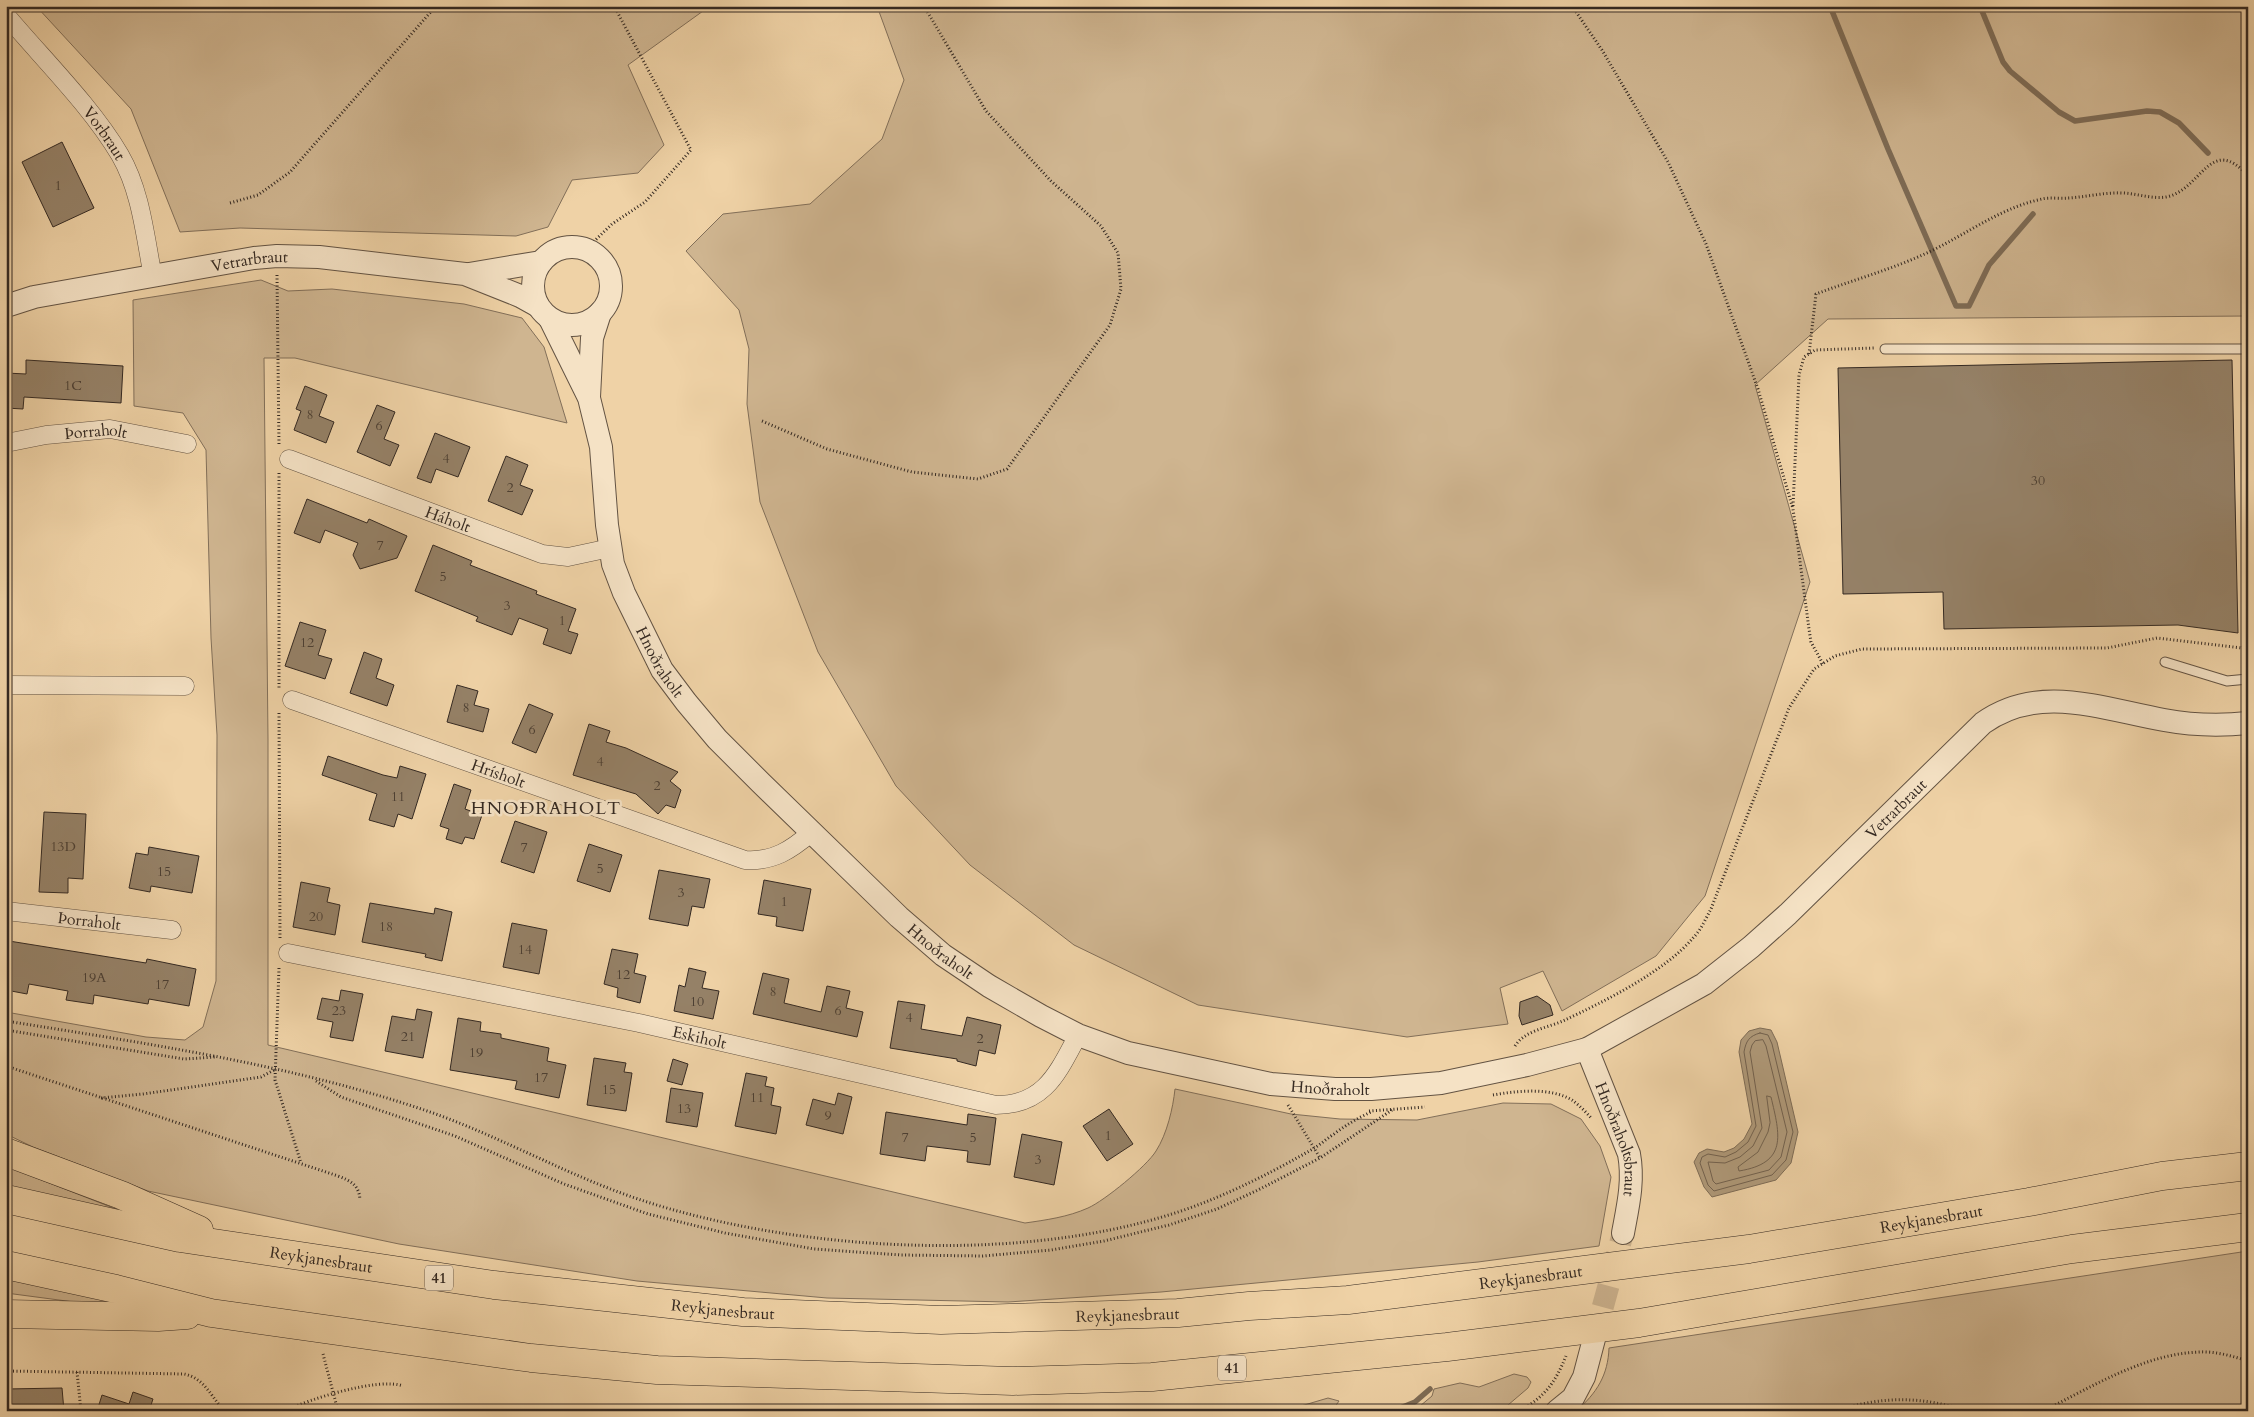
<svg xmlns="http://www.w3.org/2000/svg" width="2254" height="1417" viewBox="0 0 2254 1417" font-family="Cardo,serif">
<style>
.green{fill:#cfb590;stroke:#826f59}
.water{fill:#af9979;stroke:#7e6c56}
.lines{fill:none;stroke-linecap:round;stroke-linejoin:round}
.shore{stroke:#72614e;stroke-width:1}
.stream{stroke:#7e6c56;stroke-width:5.5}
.building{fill:#958167;stroke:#342922}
.tertiary-tunnel{stroke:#cab08c;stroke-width:22;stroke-dasharray:22 11;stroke-linecap:butt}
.service-casing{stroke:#635343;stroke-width:11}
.minor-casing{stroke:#635343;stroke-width:19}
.tertiary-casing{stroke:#635343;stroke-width:24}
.trunk-casing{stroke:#342922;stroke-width:29}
.path{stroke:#342922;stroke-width:3;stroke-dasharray:1 2.5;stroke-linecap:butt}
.service{stroke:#f5e2c5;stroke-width:9}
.minor{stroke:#f5e2c5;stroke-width:18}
.tertiary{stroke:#f5e2c5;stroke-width:22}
.trunk{stroke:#efd2a6;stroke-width:28}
.labels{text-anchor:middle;stroke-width:5;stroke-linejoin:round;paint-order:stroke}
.number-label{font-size:14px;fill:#4c3f33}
.shield{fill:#f5e2c5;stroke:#6e6053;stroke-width:1}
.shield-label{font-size:15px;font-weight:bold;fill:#342922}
.street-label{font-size:16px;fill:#342922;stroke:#f5e2c5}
.neighbourhood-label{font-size:18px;letter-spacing:1px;fill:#342922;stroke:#f5e2c5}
</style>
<rect width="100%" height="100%" fill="#efd2a6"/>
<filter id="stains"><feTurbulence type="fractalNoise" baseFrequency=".004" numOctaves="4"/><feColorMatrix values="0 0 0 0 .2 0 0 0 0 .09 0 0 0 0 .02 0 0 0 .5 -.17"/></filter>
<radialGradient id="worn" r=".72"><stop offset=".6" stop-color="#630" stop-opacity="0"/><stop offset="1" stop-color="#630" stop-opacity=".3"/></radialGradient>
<g class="green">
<polygon points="36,6 710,6 628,65 664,145 638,173 572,180 548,227 516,236 240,228 180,232 131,109"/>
<polygon points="877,6 2248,6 2248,316 1828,319 1755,385 1810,582 1705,896 1656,956 1562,1011 1543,971 1500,988 1508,1024 1407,1037 1198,1005 1074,945 970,865 896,786 818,652 760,502 747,404 749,349 739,310 686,251 723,214 810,204 882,139 904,80"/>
<path d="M261,280L288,291L332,289L464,304L522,318L544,347L567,423L295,358H264L268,739V1045L1025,1223C1046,1220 1068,1217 1088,1208C1104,1201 1147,1166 1156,1151C1167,1134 1173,1108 1175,1089L1291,1114L1340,1119L1417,1120L1503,1103L1551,1104L1581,1119L1600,1146L1611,1177L1599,1246L1478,1262L1161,1292L1008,1302L827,1298L637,1281L399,1244L148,1191L33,1147L6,1134V1012L146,1037L185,1040L203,1027L216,981L217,735L211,638L206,450L183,413L134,406L133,300Z"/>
<polygon points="6,1166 126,1213 6,1196"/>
<path d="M2248,1251V1411H1576C1597,1393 1608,1375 1609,1348Z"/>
<polygon points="6,1279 112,1301 112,1307 6,1293"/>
<polygon points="1514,1374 1527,1377 1531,1382 1528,1388 1501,1411 1414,1411 1432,1396 1434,1389 1460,1383 1479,1387"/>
<polygon points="1328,1398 1339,1401 1332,1411 1284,1411"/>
</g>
<polygon class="water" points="1760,1028 1771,1030 1777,1042 1798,1132 1791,1163 1776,1180 1712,1197 1704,1187 1694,1162 1699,1153 1707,1149 1724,1152 1734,1148 1744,1139 1752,1124 1739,1052 1741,1040 1749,1031"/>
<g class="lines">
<g class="shore">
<path d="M1760,1033L1768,1035L1772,1044L1793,1132L1786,1160L1772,1175L1714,1191L1708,1185L1700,1163L1702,1157L1708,1154L1725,1157L1736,1152L1748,1142L1756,1126L1744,1052C1746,1041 1749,1036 1760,1033Z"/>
<polygon points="1763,1040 1766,1046 1787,1132 1781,1157 1769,1170 1716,1184 1713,1181 1708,1162 1725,1163 1740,1157 1753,1146 1762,1128 1750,1052 1752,1045 1755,1041"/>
<path d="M1767,1096L1771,1097C1780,1135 1788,1163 1739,1171L1738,1167L1758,1152L1768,1132L1770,1123Z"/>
</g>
<g class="stream">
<polyline points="1830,6 1888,149 1956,306 1969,306 1989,265 2033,214"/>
<polyline points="1980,6 2003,62 2010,71 2059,112 2075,121 2147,111 2160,112 2179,123 2208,153"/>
<polyline points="373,1411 425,1408 460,1411"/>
<polyline points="1393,1411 1415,1402 1430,1389"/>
</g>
</g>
<g class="building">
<polygon points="62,142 94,208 53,227 22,162"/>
<polygon points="26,360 123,366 121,403 24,397 23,409 6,408 6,373 26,374"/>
<polygon points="2232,360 2238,633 2178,625 1944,629 1943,592 1843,594 1838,368"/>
<polygon points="305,386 327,395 319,416 334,422 326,443 294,430 301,411 296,409"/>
<polygon points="377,405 395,412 384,439 399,445 390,466 357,452"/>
<polygon points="435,433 470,447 458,477 436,469 431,483 417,478"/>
<polygon points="506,456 528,465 520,485 533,490 522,515 488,501"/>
<polygon points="307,499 367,523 369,519 407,536 397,558 360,569 353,555 358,543 325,530 320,543 294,533"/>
<polygon points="433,545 472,561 470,565 537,591 536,594 576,609 568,631 578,634 571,654 543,644 548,629 519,618 512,635 476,621 478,617 415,591"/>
<polygon points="300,622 326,630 318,655 332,659 325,679 285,666"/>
<polygon points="364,652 382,659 376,678 394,685 387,706 350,693"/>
<polygon points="457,685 478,691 474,705 489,709 483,732 447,722"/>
<polygon points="529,704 553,714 536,753 512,743"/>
<polygon points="589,724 610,731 606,742 626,748 678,772 670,781 681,790 675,808 666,805 658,814 636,794 573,775"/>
<polygon points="328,756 383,775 397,778 400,766 426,774 412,819 398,814 394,827 369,820 377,794 322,775"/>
<polygon points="454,784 471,790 465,809 482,815 474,839 465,837 462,844 446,839 449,829 440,826"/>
<polygon points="44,812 86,814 83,879 68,878 68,893 39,892"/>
<polygon points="515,821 547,832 534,873 501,862"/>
<polygon points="589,844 622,855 610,892 577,881"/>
<polygon points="149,847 199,856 192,893 151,886 150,892 129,888 136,853 148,855"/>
<polygon points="659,870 710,879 704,908 692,906 688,926 649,919"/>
<polygon points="764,880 811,889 803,931 776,926 777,917 758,914"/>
<polygon points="301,882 330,888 327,902 340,905 335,935 293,927"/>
<polygon points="370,903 434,914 435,908 452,912 442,961 425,957 426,954 362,942"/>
<polygon points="512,923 547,930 539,974 503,967"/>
<polygon points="9,941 146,963 147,959 196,969 189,1006 149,999 148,1004 94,995 93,1004 66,1000 68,991 29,984 27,994 6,990 6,955"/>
<polygon points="612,949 638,954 634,973 646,976 640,1003 617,997 618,988 604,984"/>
<polygon points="689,968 706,972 702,988 719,991 713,1019 674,1011 679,985 685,987"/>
<polygon points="763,973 789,979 784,1003 821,1012 827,986 850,991 846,1008 863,1012 857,1037 753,1014"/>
<polygon points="341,990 363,994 353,1041 330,1037 333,1022 317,1019 322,998 339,1001"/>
<polygon points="1537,996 1550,1005 1553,1015 1522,1025 1519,1016 1520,1002"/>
<polygon points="898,1001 925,1005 921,1029 962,1036 967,1017 1001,1025 995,1054 979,1050 976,1066 957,1061 957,1059 890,1048"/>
<polygon points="417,1009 432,1012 423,1058 385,1051 392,1016 415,1020"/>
<polygon points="458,1018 481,1022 480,1031 501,1034 501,1038 549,1048 547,1061 566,1065 559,1098 515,1089 517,1081 450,1070"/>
<polygon points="594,1058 626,1063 624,1072 632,1073 626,1111 587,1105"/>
<polygon points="673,1059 688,1064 682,1085 667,1081"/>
<polygon points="746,1073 767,1077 765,1086 774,1088 771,1105 781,1107 776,1134 735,1126"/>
<polygon points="671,1088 703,1093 697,1127 666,1122"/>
<polygon points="838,1093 852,1097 843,1134 806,1125 813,1099 835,1105"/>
<polygon points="1109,1109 1133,1144 1107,1161 1083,1126"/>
<polygon points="886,1112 967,1125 968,1114 996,1118 990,1165 967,1162 968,1151 927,1146 925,1161 880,1154"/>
<polygon points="1022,1134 1062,1142 1054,1185 1014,1177"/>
<polygon points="62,1388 64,1411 6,1411 6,1389"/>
<polygon points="133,1392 153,1399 149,1411 97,1411 102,1395 129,1404"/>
</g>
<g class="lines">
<polyline class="tertiary-tunnel" points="1594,1339 1623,1233"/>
<defs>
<g id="service">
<polyline points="1885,349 2248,349"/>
<polyline points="2165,662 2227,681 2248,679"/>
</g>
<g id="minor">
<path id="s1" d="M6,15C43,59 91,106 120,155C141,191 145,236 153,277"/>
<path id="s2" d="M6,443L46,435L110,429L187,444"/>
<path id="s3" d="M289,459L542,554L568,557L610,548"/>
<polyline points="6,685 185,686"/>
<path id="s4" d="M292,700L745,860C773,862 791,850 812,832"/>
<path id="s5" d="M6,911L172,930"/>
<path id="s6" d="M288,953L639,1023L996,1105C1045,1105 1058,1072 1078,1035"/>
</g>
<g id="tertiary">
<circle cx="572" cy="286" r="39"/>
<polyline points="469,274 541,262"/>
<path id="s7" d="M6,306L34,297L254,258L277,256L319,257L465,274L520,296L538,306"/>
<path id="s8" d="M550,319L589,398L601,447L607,525L613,564L624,593L662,670L686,702L717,739L761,783L899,917L943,955L989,986L1041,1016L1078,1035L1128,1053L1271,1084L1335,1089H1371L1441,1083L1527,1065L1587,1049L1704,984L1751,947L1788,914L1983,723C2039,683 2102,709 2164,720C2191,725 2220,726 2248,723"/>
<polyline points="589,397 592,338 600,313"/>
<path id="s9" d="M1587,1049L1629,1154C1634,1181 1628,1206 1623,1233"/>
<polyline points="1557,1411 1573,1398 1584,1377 1594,1339"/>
</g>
<g id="trunk">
<polyline points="6,1152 121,1195 199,1230"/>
<path id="s10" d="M6,1199L180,1238L494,1285L743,1312L941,1320L1178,1313L1249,1306L1348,1300L1749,1249L2029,1202L2162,1176L2248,1166"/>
<polyline points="6,1265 116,1289 211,1313 531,1358 657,1370 1013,1381 1152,1377 1447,1347 1639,1323 2072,1249 2248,1227"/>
<polyline points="6,1314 158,1317 187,1315"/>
</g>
</defs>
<use href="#service" class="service-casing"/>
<use href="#minor" class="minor-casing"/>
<use href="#tertiary" class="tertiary-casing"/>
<use href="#trunk" class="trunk-casing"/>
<g class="path">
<polyline points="1572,6 1602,50 1668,162 1706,244 1758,389 1793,509 1809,629 1811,642 1823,664"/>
<polyline points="230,203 258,195 290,172 436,6"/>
<polyline points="586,249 612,224 645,202 691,150 614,6"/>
<polyline points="277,275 279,446"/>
<path d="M1809,354L1816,294C1853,280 1893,269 1929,252C1967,234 2000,208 2042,199C2050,197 2060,199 2068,198C2087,197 2105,192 2124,193C2138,194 2152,199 2166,197C2202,190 2210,133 2248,176"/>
<polyline points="762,421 827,449 912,472 978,479 1007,469 1110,325 1121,289 1118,253 1101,226 1051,181 986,111 924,6"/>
<polyline points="279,473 279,689"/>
<polyline points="1793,506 1799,375 1804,357 1815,350 1874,348"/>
<polyline points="279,713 280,939"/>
<polyline points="279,968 275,1080 301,1163"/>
<path d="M6,1021C150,1044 295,1065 433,1113C503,1138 567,1175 638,1199C802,1254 1046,1267 1208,1201C1243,1187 1278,1169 1311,1150C1319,1146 1326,1139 1334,1134C1346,1125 1358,1118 1371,1112"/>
<polyline points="6,1030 184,1059 215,1057"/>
<path d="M1515,1046C1525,1030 1548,1028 1565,1020C1605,1001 1664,972 1693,938C1701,930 1706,918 1711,909L1789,708L1814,669L1835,656L1862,649L2107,648L2157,638L2242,648L2248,642"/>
<path d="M6,1066L338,1176C351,1181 359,1185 360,1200"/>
<polyline points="316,1081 341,1097 455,1136 564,1184 648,1214 725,1233 814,1249 901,1255 983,1256 1051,1250 1104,1241 1169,1225 1217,1209 1258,1190 1320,1158 1392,1110"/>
<path d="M1493,1095C1516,1091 1550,1087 1572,1100C1579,1105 1586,1112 1592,1119"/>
<polyline points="101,1098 143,1094 261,1077 274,1070"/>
<polyline points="1288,1105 1320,1158"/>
<polyline points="1369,1111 1425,1107"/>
<polyline points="323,1354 338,1411"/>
<path d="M6,1371L184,1374C204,1378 211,1396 224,1411"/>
<polyline points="77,1372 81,1411"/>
<path d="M285,1411C309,1399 379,1377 403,1386"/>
<path d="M1519,1411C1545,1397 1555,1383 1566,1356"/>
<path d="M1837,1411C1880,1396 1923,1396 1966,1411"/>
<path d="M2039,1411L2051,1407C2097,1384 2146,1354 2199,1352C2215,1351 2232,1356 2248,1361"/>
</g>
<use href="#service" class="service"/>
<use href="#minor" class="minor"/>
<use href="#tertiary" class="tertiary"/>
<use href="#trunk" class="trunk"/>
</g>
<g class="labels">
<g class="number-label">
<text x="58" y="190">1</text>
<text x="73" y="390">1C</text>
<text x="310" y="419">8</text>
<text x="379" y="430">6</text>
<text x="446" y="463">4</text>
<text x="2038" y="485">30</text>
<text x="510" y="492">2</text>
<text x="380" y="550">7</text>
<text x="443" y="581">5</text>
<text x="507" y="610">3</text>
<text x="562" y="625">1</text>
<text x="307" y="647">12</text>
<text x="466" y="712">8</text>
<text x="532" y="734">6</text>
<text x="600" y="766">4</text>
<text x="657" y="790">2</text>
<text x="398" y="801">11</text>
<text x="63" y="851">13D</text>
<text x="524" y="852">7</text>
<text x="600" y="873">5</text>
<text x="164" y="876">15</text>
<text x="681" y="897">3</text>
<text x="784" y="906">1</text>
<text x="316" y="921">20</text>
<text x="386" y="931">18</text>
<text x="525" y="954">14</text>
<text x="623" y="979">12</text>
<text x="94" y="982">19A</text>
<text x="162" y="989">17</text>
<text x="773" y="996">8</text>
<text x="697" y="1006">10</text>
<text x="339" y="1015">23</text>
<text x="838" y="1015">6</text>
<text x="909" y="1022">4</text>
<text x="408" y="1041">21</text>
<text x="980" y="1043">2</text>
<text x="476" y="1057">19</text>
<text x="541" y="1082">17</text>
<text x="609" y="1094">15</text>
<text x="757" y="1102">11</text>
<text x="684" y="1113">13</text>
<text x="828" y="1120">9</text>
<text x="1108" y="1140">1</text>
<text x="905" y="1142">7</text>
<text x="973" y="1142">5</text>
<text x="1038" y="1164">3</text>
</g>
<g class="shield">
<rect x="425" y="1265.5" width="28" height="25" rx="4"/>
<rect x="1218" y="1355.5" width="28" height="25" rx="4"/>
</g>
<g class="shield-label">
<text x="439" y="1283">41</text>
<text x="1232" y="1373">41</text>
</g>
<g class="street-label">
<text dy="6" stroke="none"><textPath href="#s1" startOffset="154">Vorbraut</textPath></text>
<text dy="6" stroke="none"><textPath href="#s7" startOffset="248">Vetrarbraut</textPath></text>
<text dy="6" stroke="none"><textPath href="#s2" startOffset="91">Þorraholt</textPath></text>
<text dy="6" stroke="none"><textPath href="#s3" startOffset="170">Háholt</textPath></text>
<text dy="6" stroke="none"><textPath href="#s8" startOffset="365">Hnoðraholt</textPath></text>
<text dy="6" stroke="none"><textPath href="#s4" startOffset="219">Hrísholt</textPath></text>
<text dy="6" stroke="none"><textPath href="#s8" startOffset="1845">Vetrarbraut</textPath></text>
<text dy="6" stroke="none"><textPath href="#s5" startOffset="84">Þorraholt</textPath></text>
<text dy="6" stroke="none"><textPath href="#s8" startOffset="770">Hnoðraholt</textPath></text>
<text dy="6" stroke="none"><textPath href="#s6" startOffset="420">Eskiholt</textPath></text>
<text dy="6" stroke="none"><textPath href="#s8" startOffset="1190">Hnoðraholt</textPath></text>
<text dy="6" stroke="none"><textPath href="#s9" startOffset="96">Hnoðraholtsbraut</textPath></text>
<text dy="6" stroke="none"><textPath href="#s10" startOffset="1941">Reykjanesbraut</textPath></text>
<text dy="6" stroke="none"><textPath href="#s10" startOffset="321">Reykjanesbraut</textPath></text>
<text dy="6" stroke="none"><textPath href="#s10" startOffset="1536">Reykjanesbraut</textPath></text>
<text dy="6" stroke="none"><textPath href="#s10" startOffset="726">Reykjanesbraut</textPath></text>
<text dy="6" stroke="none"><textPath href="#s10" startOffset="1131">Reykjanesbraut</textPath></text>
</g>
<g class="neighbourhood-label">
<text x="546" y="814">HNOÐRAHOLT</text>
</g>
</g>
<rect width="2254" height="1417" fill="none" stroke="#efd2a6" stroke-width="25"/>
<rect x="8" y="8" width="2239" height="1402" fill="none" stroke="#342922" stroke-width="2.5"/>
<rect x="12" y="12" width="2229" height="1392" fill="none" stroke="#342922"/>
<rect width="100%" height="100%" filter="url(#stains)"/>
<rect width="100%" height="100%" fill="url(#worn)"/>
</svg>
